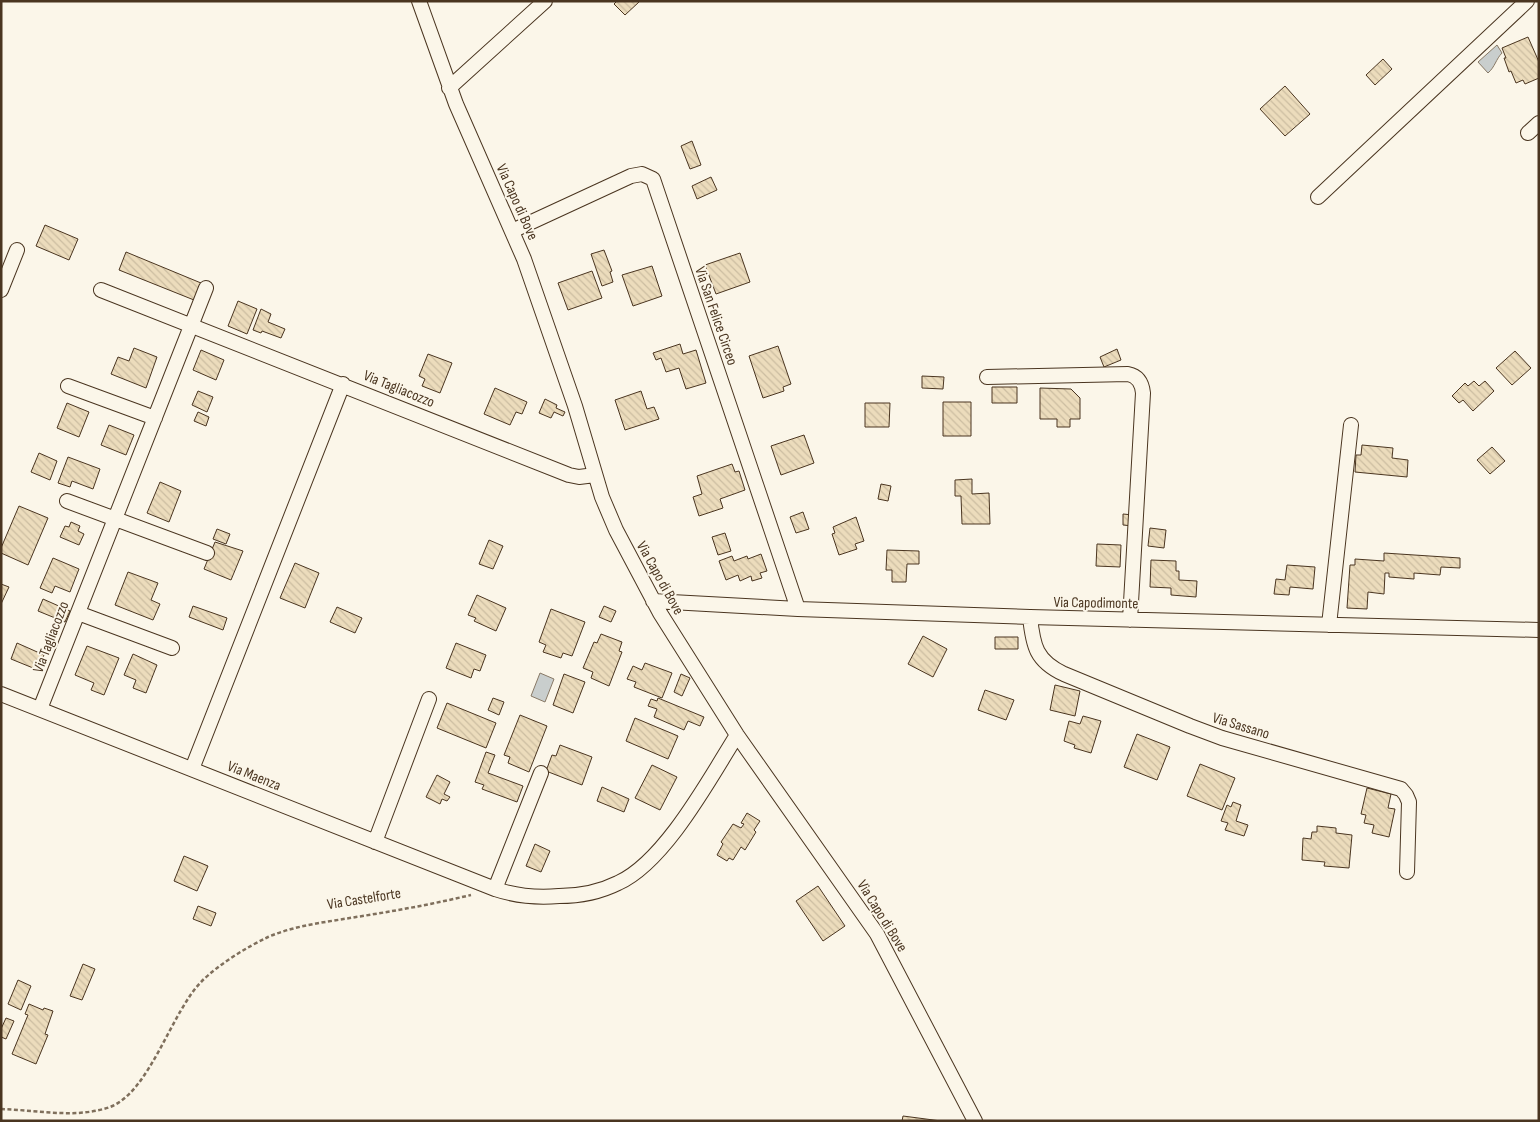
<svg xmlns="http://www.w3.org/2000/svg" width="1540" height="1122" viewBox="0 0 1540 1122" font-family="'Sofia Sans Condensed',sans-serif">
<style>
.water{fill:#c9cecd;stroke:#887966}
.building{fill:url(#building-back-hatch);stroke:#4a3520}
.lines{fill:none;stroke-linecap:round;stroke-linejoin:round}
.street-casing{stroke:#4a3520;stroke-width:16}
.path{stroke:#7f6f5c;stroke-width:2.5;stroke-dasharray:4 2.5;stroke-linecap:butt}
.street{stroke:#fbf6e9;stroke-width:14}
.labels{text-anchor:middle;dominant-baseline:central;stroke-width:4;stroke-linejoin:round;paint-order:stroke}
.street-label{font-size:15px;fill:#4a3520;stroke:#fbf6e9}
</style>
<defs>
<pattern id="building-back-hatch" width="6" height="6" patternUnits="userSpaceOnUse" patternTransform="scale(1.25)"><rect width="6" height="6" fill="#ecdcbc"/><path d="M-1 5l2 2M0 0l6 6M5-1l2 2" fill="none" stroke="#ccbda1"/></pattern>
</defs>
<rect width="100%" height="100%" fill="#fbf6e9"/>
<!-- water -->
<path class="water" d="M 1497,45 L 1502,53 C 1496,59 1495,67 1488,73 L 1478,62 Z
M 540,673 L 554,679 L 545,702 L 531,696 Z"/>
<!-- building -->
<path class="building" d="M 617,1 L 639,1 L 639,2 L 625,15 L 614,4 Z
M 1528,37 L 1539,62 L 1539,78 L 1525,84 L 1523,80 L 1516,83 L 1511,71 L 1509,72 L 1504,58 L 1506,58 L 1502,48 Z
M 1383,59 L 1392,69 L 1375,85 L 1366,75 Z
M 1285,86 L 1310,114 L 1285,136 L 1260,109 Z
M 692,141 L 701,165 L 690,169 L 681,146 Z
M 711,177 L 717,190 L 697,199 L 692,186 Z
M 45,225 L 78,239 L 69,260 L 36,246 Z
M 604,250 L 612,271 L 610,272 L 613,282 L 602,286 L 591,254 Z
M 126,252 L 201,283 L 194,300 L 119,270 Z
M 740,253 L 750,282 L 716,294 L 705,265 Z
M 652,266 L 662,296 L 633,306 L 622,275 Z
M 592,271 L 602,298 L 568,310 L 558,283 Z
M 238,301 L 257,309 L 247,334 L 228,326 Z
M 261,309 L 271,314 L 268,322 L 285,329 L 281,338 L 262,331 L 261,333 L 253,330 Z
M 680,344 L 683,354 L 696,350 L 706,383 L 686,389 L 679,368 L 666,372 L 661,358 L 656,360 L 653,353 Z
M 778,346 L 791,384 L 783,387 L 784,391 L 763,398 L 749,356 Z
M 134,348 L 157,357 L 146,388 L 111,374 L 118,357 L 129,361 Z
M 1117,349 L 1121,360 L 1104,367 L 1100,357 Z
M 201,350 L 224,360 L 216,380 L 193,370 Z
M 1515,351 L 1531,368 L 1512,385 L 1496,368 Z
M 428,354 L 452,363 L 440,393 L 422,386 L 425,379 L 419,376 Z
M 922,376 L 944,377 L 943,389 L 922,388 Z
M 1474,381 L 1479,386 L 1485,381 L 1494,391 L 1473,411 L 1463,400 L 1459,403 L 1452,396 L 1465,383 L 1468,386 Z
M 992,387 L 1017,387 L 1017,403 L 992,403 Z
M 495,388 L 527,402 L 522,414 L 516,412 L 510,425 L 484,414 Z
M 1040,388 L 1071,389 L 1080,398 L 1080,419 L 1070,419 L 1070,427 L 1057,427 L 1057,419 L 1040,419 Z
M 198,391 L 213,397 L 207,412 L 192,405 Z
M 641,391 L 647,409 L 654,407 L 659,419 L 625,430 L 615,400 Z
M 545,399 L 557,405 L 556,408 L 565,412 L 563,416 L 554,412 L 551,418 L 539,413 Z
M 943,402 L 971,402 L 971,436 L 943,436 Z
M 67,403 L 89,412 L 79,437 L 57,428 Z
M 865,403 L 890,403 L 889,427 L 865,427 Z
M 198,412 L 209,417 L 206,426 L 194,421 Z
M 109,425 L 134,435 L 126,455 L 101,445 Z
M 804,435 L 814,463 L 781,475 L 771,446 Z
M 1362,445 L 1393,448 L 1392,458 L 1408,460 L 1407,477 L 1355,472 L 1356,455 L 1361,455 Z
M 1492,447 L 1505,461 L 1490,474 L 1477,460 Z
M 39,453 L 57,461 L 50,480 L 31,472 Z
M 68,457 L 100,469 L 93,489 L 72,481 L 70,487 L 58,483 Z
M 732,464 L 735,472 L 739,471 L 745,490 L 720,499 L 723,508 L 699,516 L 693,497 L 702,494 L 697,476 Z
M 972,479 L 972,494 L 989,493 L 990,524 L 962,524 L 961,496 L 955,496 L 955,480 Z
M 160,482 L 181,491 L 169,522 L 147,513 Z
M 881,484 L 891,486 L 888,501 L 878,499 Z
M 19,506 L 48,518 L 28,565 L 1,553 L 1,548 Z
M 803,512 L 809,529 L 796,533 L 790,517 Z
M 1123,514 L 1133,515 L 1133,526 L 1123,525 Z
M 856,517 L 864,541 L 855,544 L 857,549 L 839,555 L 832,534 L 835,533 L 833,527 Z
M 71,522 L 80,526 L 78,531 L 84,534 L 79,545 L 60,537 L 65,526 L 69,527 Z
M 1150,528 L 1166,530 L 1164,548 L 1148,546 Z
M 217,529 L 230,534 L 226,544 L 213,539 Z
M 725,533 L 731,551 L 718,555 L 712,537 Z
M 489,540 L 503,546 L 493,569 L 479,564 Z
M 215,542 L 243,551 L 231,580 L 204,569 Z
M 1097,544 L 1121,545 L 1120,567 L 1096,566 Z
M 887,550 L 919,551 L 919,564 L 907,564 L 906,582 L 892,582 L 892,570 L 886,570 Z
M 1384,553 L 1460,558 L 1460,568 L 1441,567 L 1440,575 L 1414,573 L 1414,579 L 1389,577 L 1389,573 L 1385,573 L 1384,594 L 1368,592 L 1367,609 L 1347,608 L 1350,565 L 1355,565 L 1355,559 L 1384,561 Z
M 761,554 L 767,571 L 760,573 L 762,578 L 752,581 L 751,576 L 740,581 L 738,575 L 726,580 L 719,561 L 732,556 L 734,561 L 747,556 L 748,559 Z
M 53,558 L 79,569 L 70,592 L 55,586 L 52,593 L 40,588 Z
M 1151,560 L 1176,561 L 1176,571 L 1179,571 L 1179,580 L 1197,581 L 1196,597 L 1171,595 L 1171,588 L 1150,587 Z
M 295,563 L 319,573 L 305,608 L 280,598 Z
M 1287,565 L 1315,567 L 1313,589 L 1290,587 L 1289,595 L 1274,594 L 1276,579 L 1285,580 Z
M 128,572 L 158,583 L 151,600 L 160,604 L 153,620 L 115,605 Z
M 1,584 L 9,587 L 1,604 Z
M 477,595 L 506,608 L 496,631 L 474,621 L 476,618 L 468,615 Z
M 43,599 L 70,611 L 65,622 L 38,611 Z
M 193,606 L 227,618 L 223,630 L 189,617 Z
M 604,606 L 616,611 L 611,622 L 599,617 Z
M 337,607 L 362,618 L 355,633 L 330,622 Z
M 551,609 L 585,622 L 572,656 L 563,653 L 561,658 L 543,652 L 546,645 L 539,642 Z
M 601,634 L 622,642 L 619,651 L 622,652 L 609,686 L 591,678 L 593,672 L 583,668 L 594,642 L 597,643 Z
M 923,636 L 947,649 L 933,677 L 908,664 Z
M 995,637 L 1018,637 L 1018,649 L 995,649 Z
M 17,643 L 44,655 L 38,670 L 11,659 Z
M 456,643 L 486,655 L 480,671 L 474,669 L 471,678 L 446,668 Z
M 87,646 L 119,658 L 104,695 L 91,690 L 94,683 L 75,675 Z
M 133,654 L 157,665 L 146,693 L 133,688 L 136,680 L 124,675 Z
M 645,663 L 672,673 L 662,698 L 634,687 L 636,682 L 627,679 L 633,666 L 642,670 Z
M 564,674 L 585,682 L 573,713 L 553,705 Z
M 681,674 L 690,678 L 682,696 L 674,692 Z
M 1055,685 L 1080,691 L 1075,716 L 1050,710 Z
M 985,690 L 1014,700 L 1006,720 L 978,710 Z
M 493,698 L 504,702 L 499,715 L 488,710 Z
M 658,698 L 704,717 L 700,726 L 688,721 L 684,730 L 654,717 L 657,709 L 648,706 L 651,699 L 657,701 Z
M 447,703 L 496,723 L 486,748 L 437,728 Z
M 520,715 L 547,726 L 529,772 L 508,763 L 510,757 L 504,755 Z
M 1083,716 L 1101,721 L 1091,753 L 1074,748 L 1075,745 L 1064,741 L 1069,721 L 1080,724 Z
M 635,718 L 678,736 L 668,759 L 626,741 Z
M 1137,734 L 1170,747 L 1157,780 L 1124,767 Z
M 560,745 L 592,757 L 582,785 L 546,771 L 552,755 L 556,756 Z
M 486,752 L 495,755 L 488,773 L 523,786 L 517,802 L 482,789 L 484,785 L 475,782 Z
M 1200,764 L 1235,778 L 1222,810 L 1187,796 Z
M 652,765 L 677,777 L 660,810 L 635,798 Z
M 437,775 L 450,782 L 444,794 L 450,797 L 447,801 L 442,799 L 440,804 L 426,797 Z
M 602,787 L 629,799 L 624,812 L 597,801 Z
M 1367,788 L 1391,794 L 1388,808 L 1395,809 L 1389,837 L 1372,833 L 1374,825 L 1364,823 L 1366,815 L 1361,814 Z
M 1233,802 L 1241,805 L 1236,821 L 1248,825 L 1244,836 L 1225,830 L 1228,823 L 1221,821 L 1227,805 L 1231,807 Z
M 747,813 L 760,821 L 754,830 L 756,832 L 745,850 L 741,847 L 733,860 L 729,858 L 727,861 L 717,855 L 723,844 L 721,842 L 733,824 L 741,828 L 744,824 L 741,823 Z
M 1317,826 L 1336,828 L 1336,833 L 1352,835 L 1349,868 L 1324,866 L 1325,862 L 1302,860 L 1303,838 L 1311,839 L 1312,832 L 1317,832 Z
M 535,844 L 550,851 L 541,872 L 526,866 Z
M 184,856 L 208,866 L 197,891 L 174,881 Z
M 818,886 L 845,926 L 823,941 L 796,901 Z
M 198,906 L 216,913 L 211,926 L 193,919 Z
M 83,964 L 95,969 L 82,1000 L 70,996 Z
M 18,980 L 31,986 L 21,1010 L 8,1004 Z
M 29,1004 L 43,1010 L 44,1008 L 53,1011 L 45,1034 L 48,1035 L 36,1064 L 12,1054 L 28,1015 L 25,1014 Z
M 6,1018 L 14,1021 L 6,1039 L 1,1037 L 1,1029 Z
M 903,1116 L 941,1121 L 902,1121 Z"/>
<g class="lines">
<defs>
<path id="street" d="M 419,1 L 456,104 L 524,259 L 575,406 L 602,497 L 616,530 L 660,613 L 737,735 L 877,934 L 975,1121
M 449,88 L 545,1
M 1528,133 L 1539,123
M 1318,197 L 1527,1
M 512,231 L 631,176 L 642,174 L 653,179 L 798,609
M 1,290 L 17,250
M 101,290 L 569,475 L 579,477 L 595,475
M 987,377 L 1128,374 C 1138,376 1142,383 1143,393 L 1130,620
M 68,386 L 155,418
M 67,501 L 207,553
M 653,601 L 798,609 L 1030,617 L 1539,630
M 78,613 L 172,648
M 1030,617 C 1033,646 1036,661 1064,674 L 1190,726 L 1222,738 L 1401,789 L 1406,795 L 1409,802 L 1407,872
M 1329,625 L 1351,425
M 1,694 L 495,889 C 516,896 537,898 559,896 C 579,896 600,892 618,883 C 665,862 710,778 737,735
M 40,709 L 206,288
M 192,769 L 343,384
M 375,842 L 429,699
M 495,889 L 541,773"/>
</defs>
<!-- street casing -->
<use href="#street" class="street-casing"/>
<!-- path -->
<path class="path" d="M 1,1109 C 37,1110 76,1119 110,1107 C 150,1092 171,1012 202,981 C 219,964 247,947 268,937 C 296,925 327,922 356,917 C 395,911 433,904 471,895"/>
<!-- street -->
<use href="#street" class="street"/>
</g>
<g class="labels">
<!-- street labels -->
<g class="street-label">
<text transform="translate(517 202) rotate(66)">Via Capo di Bove</text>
<text transform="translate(716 316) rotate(71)">Via San Felice Circeo</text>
<text transform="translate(399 389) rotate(22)">Via Tagliacozzo</text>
<text transform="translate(660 578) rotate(61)">Via Capo di Bove</text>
<text transform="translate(1096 603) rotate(1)">Via Capodimonte</text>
<text transform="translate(51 637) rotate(-69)">Via Tagliacozzo</text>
<text transform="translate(1241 726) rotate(17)">Via Sassano</text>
<text transform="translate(254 776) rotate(22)">Via Maenza</text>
<text transform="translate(364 899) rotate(-9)">Via Castelforte</text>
<text transform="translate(882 916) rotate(58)">Via Capo di Bove</text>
</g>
</g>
<!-- border -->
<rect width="1540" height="1122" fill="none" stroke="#4a3520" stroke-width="5"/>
</svg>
